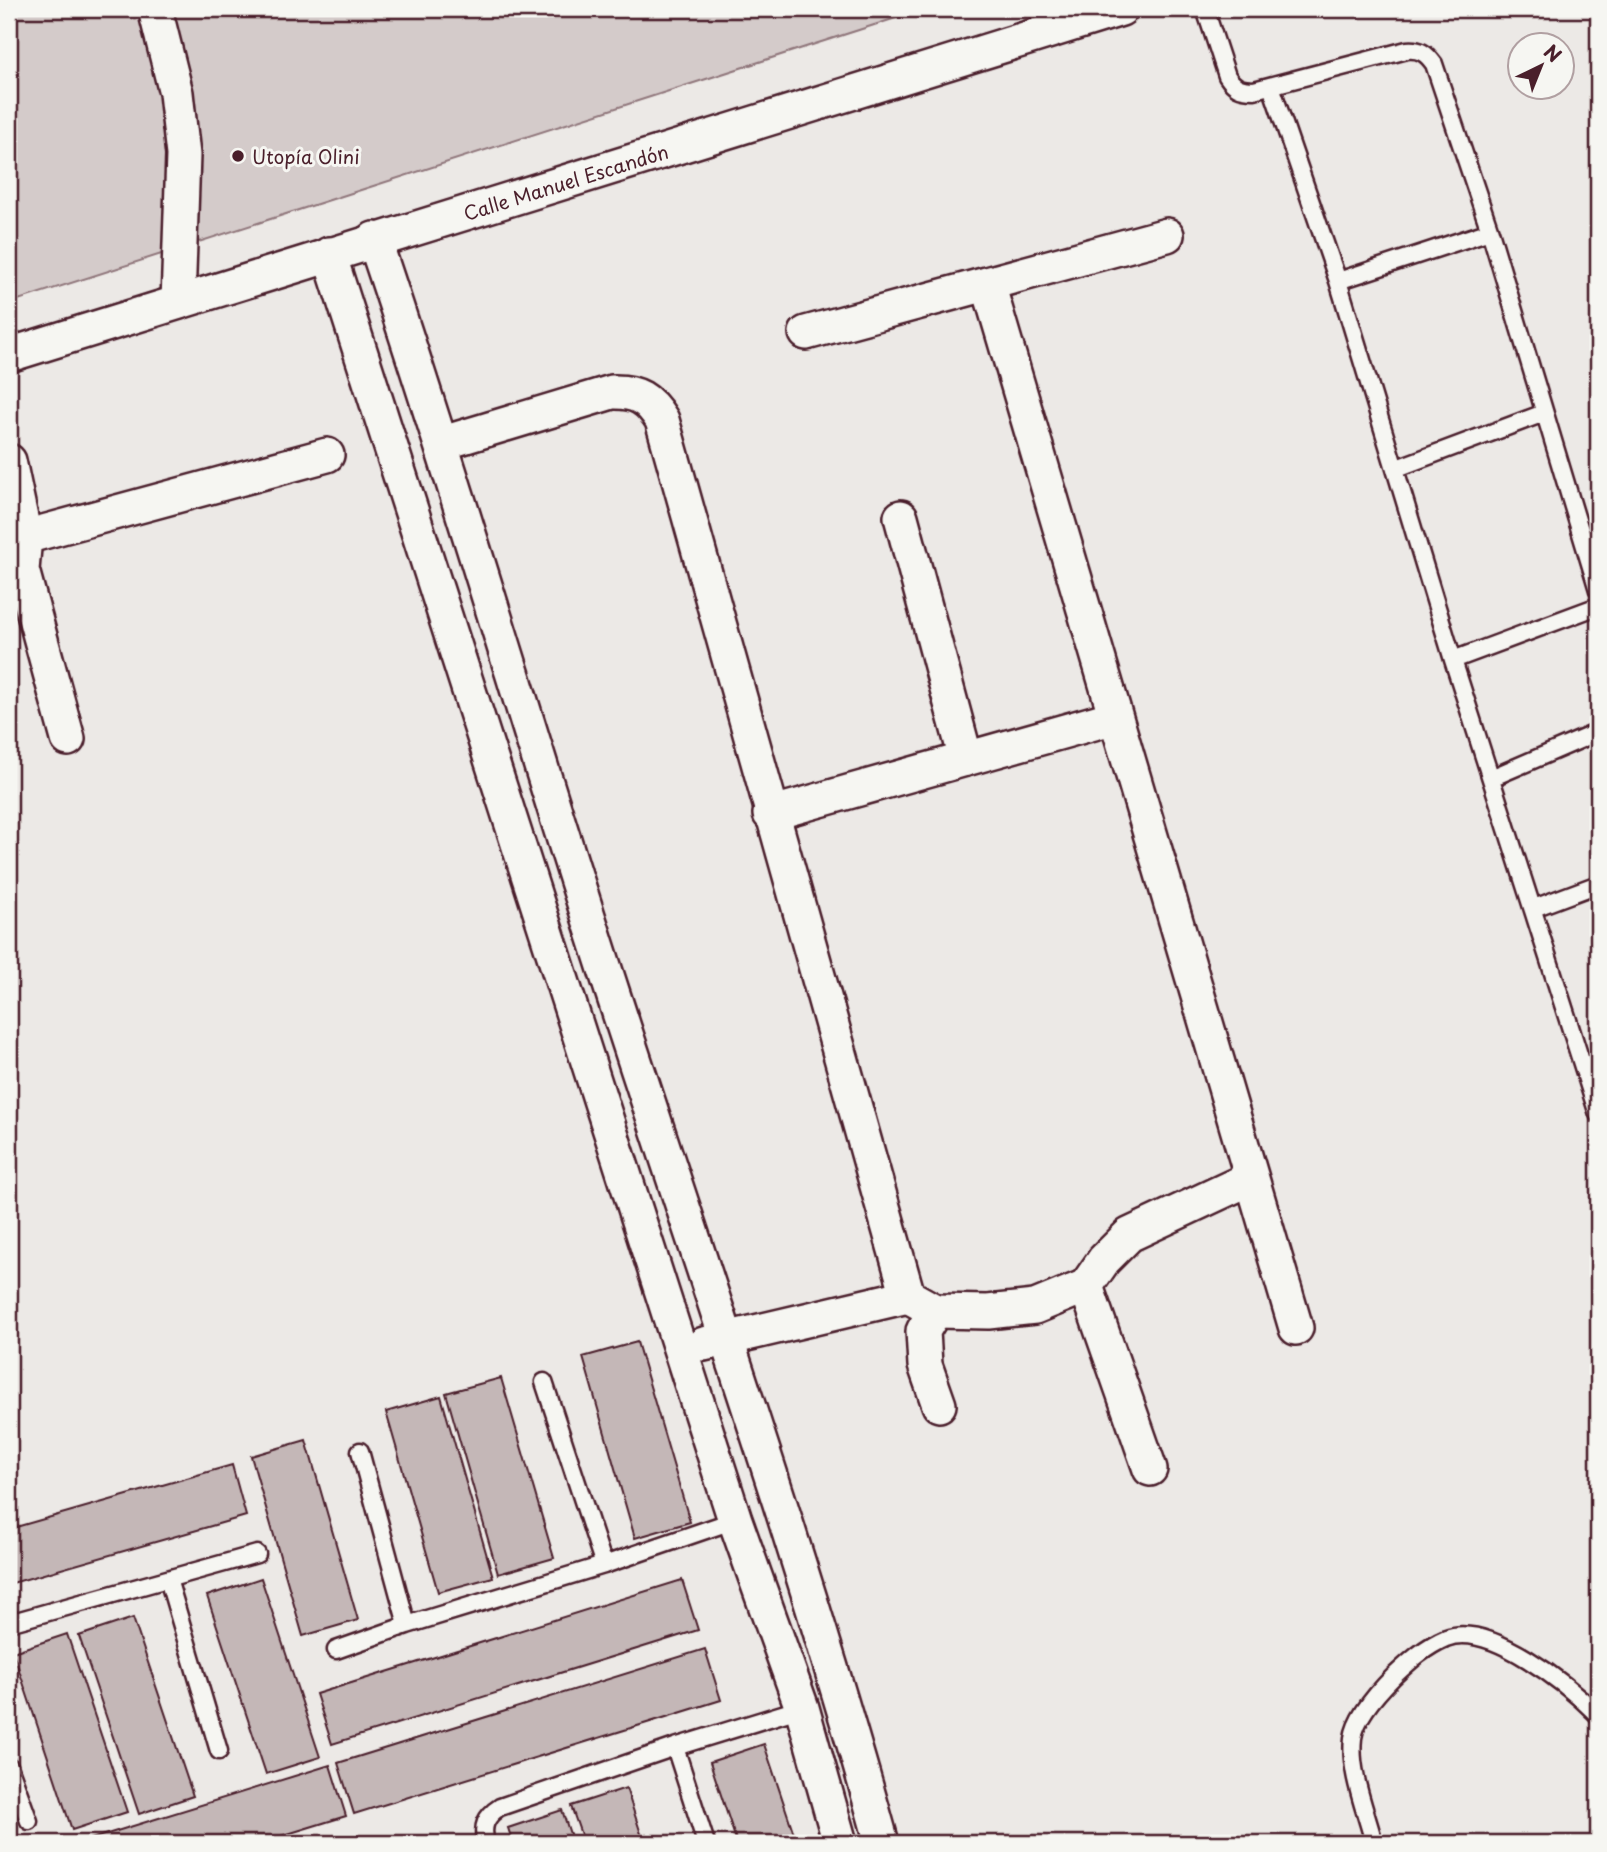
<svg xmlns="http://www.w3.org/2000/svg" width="1607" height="1852" viewBox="0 0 1607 1852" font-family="'Playpen Sans',sans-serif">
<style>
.green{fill:#d4cbca;stroke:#8f757a;stroke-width:2}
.building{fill:#c4b7b7;stroke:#4a1f2b;stroke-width:2}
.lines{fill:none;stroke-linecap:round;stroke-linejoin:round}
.lane-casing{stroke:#4a1f2b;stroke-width:21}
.street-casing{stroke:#4a1f2b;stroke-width:38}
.lane{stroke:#f6f6f2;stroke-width:16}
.street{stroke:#f6f6f2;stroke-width:33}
.poi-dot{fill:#4a1f2b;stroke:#f6f6f2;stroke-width:2.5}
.labels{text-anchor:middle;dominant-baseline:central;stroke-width:6;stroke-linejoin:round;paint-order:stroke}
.poi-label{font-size:19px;fill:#4a1f2b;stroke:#f6f6f2;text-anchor:start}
.street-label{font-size:19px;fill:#4a1f2b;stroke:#f6f6f2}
</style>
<rect width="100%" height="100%" fill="#ece9e6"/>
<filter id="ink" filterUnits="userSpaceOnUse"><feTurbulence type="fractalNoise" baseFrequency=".0143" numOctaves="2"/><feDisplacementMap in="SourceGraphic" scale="14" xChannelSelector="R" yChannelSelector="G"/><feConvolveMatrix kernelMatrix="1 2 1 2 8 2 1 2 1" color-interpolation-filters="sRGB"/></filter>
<g filter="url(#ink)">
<!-- green -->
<path class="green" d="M 9,9 L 924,9 L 9,303 Z"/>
<!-- building -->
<path class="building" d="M 637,1342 L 690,1522 L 635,1538 L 583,1357 Z
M 501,1378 L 554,1558 L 498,1574 L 446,1393 Z
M 441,1396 L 493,1577 L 438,1592 L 386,1412 Z
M 306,1440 L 358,1620 L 303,1636 L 251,1456 Z
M 232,1465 L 246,1516 L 9,1584 L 9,1529 Z
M 261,1578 L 320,1757 L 266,1774 L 207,1596 Z
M 682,1580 L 698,1630 L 332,1744 L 316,1694 Z
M 133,1618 L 193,1796 L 139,1814 L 79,1636 Z
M 67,1634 L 127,1812 L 72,1830 L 13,1652 Z
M 705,1649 L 721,1700 L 354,1814 L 338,1763 Z
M 764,1744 L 797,1843 L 737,1843 L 710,1762 Z
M 330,1765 L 346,1816 L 258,1843 L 78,1843 Z
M 626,1788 L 644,1843 L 584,1843 L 571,1806 Z
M 562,1810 L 573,1843 L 513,1843 L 508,1828 Z"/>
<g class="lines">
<defs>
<path id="lane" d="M 1205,9 L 1227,76 C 1234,87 1240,90 1254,90 L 1407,50 C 1420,49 1426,53 1434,64 L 1490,231 L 1598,590
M 1271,86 L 1338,281 L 1453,660 L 1598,1114
M 1338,281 L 1490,231
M 1397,468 L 1544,413
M 1453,660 L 1598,606
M 1491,778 L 1598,732
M 1534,908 L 1598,884
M 544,1382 L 604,1565
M 360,1451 L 407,1625 L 604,1565 L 735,1520
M 168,1579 L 219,1751
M 9,1623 L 257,1554
M 336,1650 L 407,1625
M 675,1747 L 706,1843
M 9,1766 L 29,1821
M 486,1843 C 481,1826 486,1816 500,1807 L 675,1747 L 802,1708
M 1374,1843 C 1366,1811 1349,1772 1353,1738 C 1356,1716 1379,1691 1394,1676 C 1410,1661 1425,1647 1446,1638 C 1490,1621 1569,1686 1598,1715"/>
<g id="street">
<path d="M 155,9 L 176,93 L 183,155 L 178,302"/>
<path d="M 374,239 C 459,490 532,745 614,997 C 705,1278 803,1558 882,1843"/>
<path d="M 329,254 L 735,1520 L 802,1708 L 840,1843"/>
<path d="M 988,284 L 1296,1328"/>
<path d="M 806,333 L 1167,235"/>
<path id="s1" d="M 9,355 L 1121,9"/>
<path d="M 443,443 L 612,392 C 637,391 649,399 662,420 L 908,1296 L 935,1311 L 923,1331 L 925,1365 L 939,1405"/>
<path d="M 9,461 L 25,537 L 22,570 L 68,739"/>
<path d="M 901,517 L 966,759"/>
<path d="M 25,537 L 327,455"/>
<path d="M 770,814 L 1115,717"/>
<path d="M 935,1311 L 988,1312 L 1035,1307 L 1086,1286"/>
<path d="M 704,1344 L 908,1296"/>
<path d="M 1150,1469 L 1086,1286 L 1104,1260 L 1129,1235 L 1251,1178"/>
</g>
</defs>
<!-- lane casing -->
<use href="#lane" class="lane-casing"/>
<!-- street casing -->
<use href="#street" class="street-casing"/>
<!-- lane -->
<use href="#lane" class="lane"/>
<!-- street -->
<use href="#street" class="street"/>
</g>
</g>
<!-- markers -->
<circle class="poi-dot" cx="238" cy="156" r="7"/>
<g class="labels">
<!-- poi labels -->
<g class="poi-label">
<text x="252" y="156">Utopía Olini</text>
</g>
<!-- street labels -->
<g class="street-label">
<text stroke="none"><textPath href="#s1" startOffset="583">Calle Manuel Escandón</textPath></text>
</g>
</g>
<!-- margin -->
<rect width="1607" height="1852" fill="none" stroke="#f6f6f2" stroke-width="35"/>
<rect x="18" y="18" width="1572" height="1817" fill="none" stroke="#4a1f2b" stroke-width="2.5" filter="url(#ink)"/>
<!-- north arrow -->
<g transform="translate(1541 66) rotate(43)"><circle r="33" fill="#f6f6f2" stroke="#b1a0a2" stroke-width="2"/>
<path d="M0-5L12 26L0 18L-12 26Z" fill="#4a1f2b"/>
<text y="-10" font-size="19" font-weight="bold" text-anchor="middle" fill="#4a1f2b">N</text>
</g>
</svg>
